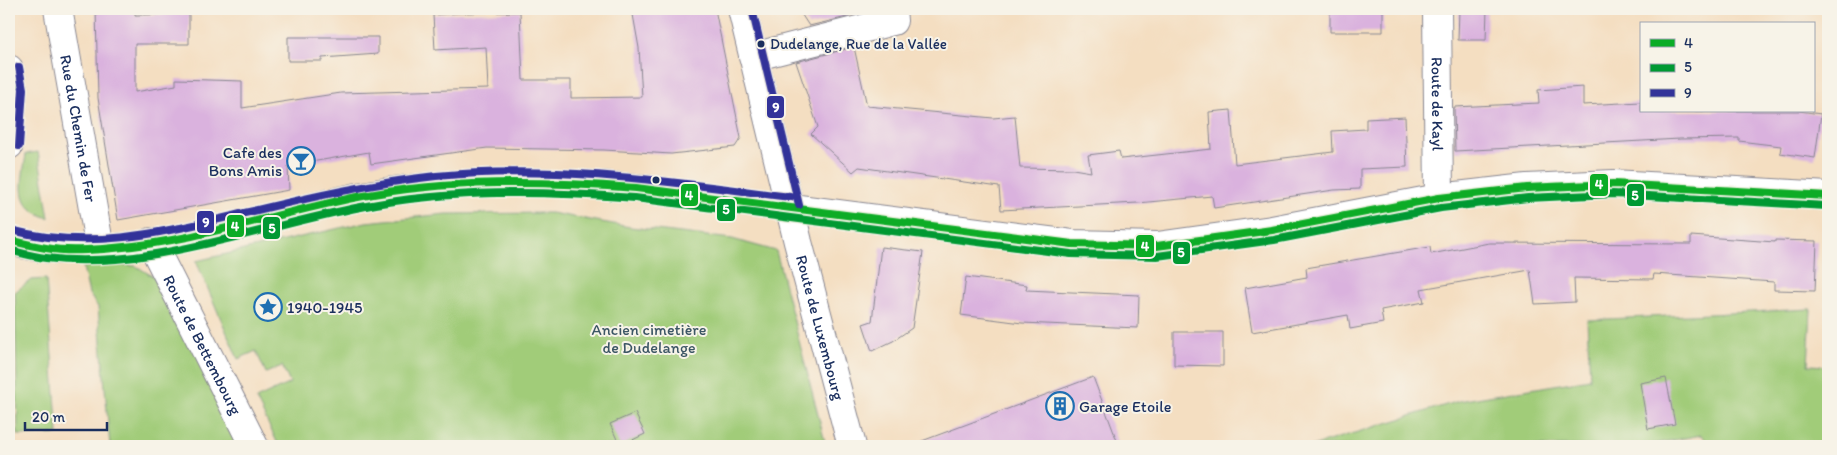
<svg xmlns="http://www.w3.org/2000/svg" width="1837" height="455" viewBox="0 0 1837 455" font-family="Itim,sans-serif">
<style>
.green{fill:#a1cc79;stroke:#5e7e6c}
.building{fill:#dab2de}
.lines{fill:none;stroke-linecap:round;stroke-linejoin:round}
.minor-casing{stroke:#888690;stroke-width:30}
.major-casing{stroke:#888690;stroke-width:30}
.minor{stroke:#fff;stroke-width:28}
.major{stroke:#fff;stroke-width:28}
.bus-1-casing{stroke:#f7f3e8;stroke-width:11}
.bus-2-casing{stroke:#f7f3e8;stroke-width:11}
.bus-3-casing{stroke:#f7f3e8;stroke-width:11}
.bus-1{stroke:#0bac26;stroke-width:8}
.bus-2{stroke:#093;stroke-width:8}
.bus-3{stroke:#339;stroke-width:8}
.bus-dot{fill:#1b2f5e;stroke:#f7f3e8;stroke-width:2}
.labels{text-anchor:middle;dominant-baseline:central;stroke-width:4;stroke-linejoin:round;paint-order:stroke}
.bus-label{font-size:15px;fill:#1b2f5e;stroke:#f7f3e8;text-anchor:start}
.street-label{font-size:16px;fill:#1b2f5e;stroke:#f7f3e8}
.poi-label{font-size:16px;fill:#1b2f5e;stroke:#f7f3e8;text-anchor:start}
.park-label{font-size:16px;fill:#3c5665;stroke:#f7f3e8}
.line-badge{stroke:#f7f3e8;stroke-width:2}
.badge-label{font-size:14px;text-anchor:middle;font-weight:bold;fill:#fff}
</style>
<rect width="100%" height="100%" fill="#f7f3e8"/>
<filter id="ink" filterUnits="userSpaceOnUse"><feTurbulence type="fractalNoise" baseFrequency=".02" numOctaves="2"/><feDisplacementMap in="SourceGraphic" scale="10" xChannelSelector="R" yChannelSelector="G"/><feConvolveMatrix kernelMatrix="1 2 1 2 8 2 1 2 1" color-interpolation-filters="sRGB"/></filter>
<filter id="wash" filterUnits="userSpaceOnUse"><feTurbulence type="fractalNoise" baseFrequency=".0096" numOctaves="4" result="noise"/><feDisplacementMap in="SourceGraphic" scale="20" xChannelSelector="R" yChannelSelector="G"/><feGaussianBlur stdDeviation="1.12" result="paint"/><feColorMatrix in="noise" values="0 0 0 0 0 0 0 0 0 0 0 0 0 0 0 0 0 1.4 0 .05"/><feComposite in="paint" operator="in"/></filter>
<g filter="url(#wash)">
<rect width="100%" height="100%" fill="#f4dec1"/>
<!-- green -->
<path class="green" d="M 38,152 L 49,218 C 13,207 22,184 26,154 Z
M 551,213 L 630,227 L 732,239 L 776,251 L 826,446 L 279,446 L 256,399 L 290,383 L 282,366 L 266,373 L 256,351 L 238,359 L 196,261 L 366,222 L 446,214 Z
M 109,264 L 136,266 L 159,280 L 244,427 L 237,446 L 110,446 L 98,307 L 89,294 L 83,267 Z
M 46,279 L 58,434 L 18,435 L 15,292 L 31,280 Z
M 1811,309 L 1808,365 L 1828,366 L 1828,446 L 1712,446 L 1701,435 L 1643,446 L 1312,446 L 1459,401 L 1590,379 L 1587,320 Z"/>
<g id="blocks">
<!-- building -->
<path class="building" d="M 96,9 L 135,9 L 135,15 L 189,14 L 189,44 L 135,44 L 135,92 L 176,85 L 176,79 L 242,81 L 242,108 L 341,93 L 488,89 L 486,47 L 435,50 L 433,15 L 460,13 L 520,12 L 523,80 L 571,80 L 571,98 L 642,97 L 639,48 L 632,9 L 715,9 L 741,138 L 735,147 L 671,154 L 604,150 L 487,148 L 371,164 L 369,152 L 288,166 L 289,190 L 118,220 L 98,98 Z
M 798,9 L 845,9 L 847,17 L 809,26 Z
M 1330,9 L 1383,9 L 1383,32 L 1330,32 Z
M 1459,9 L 1487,9 L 1486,40 L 1458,40 Z
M 288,37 L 378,37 L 378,54 L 322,58 L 322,61 L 288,61 Z
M 854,47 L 867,106 L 993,118 L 1015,116 L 1020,168 L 1073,169 L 1091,172 L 1088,155 L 1119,151 L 1121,159 L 1211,149 L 1209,112 L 1231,110 L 1235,164 L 1333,152 L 1332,131 L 1366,129 L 1366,119 L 1405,117 L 1407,167 L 1360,169 L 1360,189 L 1334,190 L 1214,208 L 1212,196 L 1138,203 L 1001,210 L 999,187 L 859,167 L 853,172 L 811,134 L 818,127 L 796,62 Z
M 1583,87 L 1583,105 L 1641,102 L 1641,111 L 1799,111 L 1821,114 L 1815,158 L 1780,153 L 1781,146 L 1739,141 L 1739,138 L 1680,139 L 1455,151 L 1454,107 L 1539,103 L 1538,90 Z
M 1691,236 L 1775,242 L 1775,240 L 1817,241 L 1815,291 L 1774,290 L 1774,282 L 1654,274 L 1653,279 L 1574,278 L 1575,302 L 1535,304 L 1530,270 L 1421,289 L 1424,302 L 1381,310 L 1383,323 L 1350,329 L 1348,315 L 1252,332 L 1245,288 L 1307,277 L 1306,268 L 1430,247 L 1431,254 L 1489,243 L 1691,244 Z
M 881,247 L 923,252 L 912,328 L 893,341 L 872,351 L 863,324 L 872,321 Z
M 966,277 L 1027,285 L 1026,290 L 1139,295 L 1138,328 L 1022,323 L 961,315 Z
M 1174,332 L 1223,332 L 1223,366 L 1174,365 Z
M 1093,377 L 1119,446 L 914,446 L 914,444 Z
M 1666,378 L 1675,424 L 1648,429 L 1640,383 Z
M 635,413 L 645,434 L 620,446 L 610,424 Z"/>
</g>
</g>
<g filter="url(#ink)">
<use href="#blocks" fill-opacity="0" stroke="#888690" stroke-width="1"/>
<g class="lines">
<defs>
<g id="minor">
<path id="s1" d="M 58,9 L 100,249"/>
<path id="s2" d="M 1437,9 L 1439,198"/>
<path d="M 753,57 L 893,21 L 892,9"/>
<path d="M 9,69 L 13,89 L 9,145"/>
</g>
<g id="major">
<path id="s3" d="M 742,9 L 798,242 L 852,446"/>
<path d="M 9,240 C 103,273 260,216 358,197 C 450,179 543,180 636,188 L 1072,244 L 1157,246 L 1272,230 L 1439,198 L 1527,188 L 1613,184 L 1828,196"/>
<path id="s4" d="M 151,242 L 254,446"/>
</g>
</defs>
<!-- minor casing -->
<use href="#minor" class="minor-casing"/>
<!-- major casing -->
<use href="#major" class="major-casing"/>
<!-- minor -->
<use href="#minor" class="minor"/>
<!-- major -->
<use href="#major" class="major"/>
<defs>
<path id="bus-1" d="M 9,69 L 13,89 L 9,145
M 9,240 C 21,243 34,246 46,248 C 68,252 92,250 114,248 C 197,241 276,213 358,197 C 449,179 543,181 636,188 L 1072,244 L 1157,246 L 1272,230 L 1439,198 L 1527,188 L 1613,184 L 1828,196"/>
<path id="bus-2" d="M 9,250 C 21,253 33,257 46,258 C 147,271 261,226 361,207 C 451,189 543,191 635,198 L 1071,254 L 1157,256 L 1274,240 L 1441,208 L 1528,198 L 1613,194 L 1827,206"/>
<path id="bus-3" d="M 752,9 L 799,205
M 19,67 L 23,89 L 19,146
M 11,230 C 94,252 168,231 249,212 C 311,197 373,183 436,176 C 554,164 673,182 790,197"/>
</defs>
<!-- bus-1 casing -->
<use href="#bus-1" class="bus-1-casing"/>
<!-- bus-2 casing -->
<use href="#bus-2" class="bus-2-casing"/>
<!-- bus-3 casing -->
<use href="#bus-3" class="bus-3-casing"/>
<!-- bus-1 -->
<use href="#bus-1" class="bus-1"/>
<!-- bus-2 -->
<use href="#bus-2" class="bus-2"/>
<!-- bus-3 -->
<use href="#bus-3" class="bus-3"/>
</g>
</g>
<!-- icons -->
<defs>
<symbol id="bar-ring" viewBox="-11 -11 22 22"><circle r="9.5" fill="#f7f3e8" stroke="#1f6fb2" stroke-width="1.5"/><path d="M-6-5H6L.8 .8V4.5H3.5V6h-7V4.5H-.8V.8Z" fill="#1f6fb2"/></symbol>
<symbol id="sight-ring" viewBox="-11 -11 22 22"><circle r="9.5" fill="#f7f3e8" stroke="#1f6fb2" stroke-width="1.5"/><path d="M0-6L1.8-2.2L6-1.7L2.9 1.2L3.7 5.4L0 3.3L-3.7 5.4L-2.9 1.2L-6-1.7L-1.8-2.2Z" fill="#1f6fb2"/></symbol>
<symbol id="building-ring" viewBox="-11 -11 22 22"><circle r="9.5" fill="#f7f3e8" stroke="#1f6fb2" stroke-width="1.5"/><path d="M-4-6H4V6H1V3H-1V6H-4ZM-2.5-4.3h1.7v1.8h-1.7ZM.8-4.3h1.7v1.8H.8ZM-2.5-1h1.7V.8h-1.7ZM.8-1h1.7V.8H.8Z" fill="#1f6fb2"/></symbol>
</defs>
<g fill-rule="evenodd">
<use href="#bar-ring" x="285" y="145" width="32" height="32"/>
<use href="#sight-ring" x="252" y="291" width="32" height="32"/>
<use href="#building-ring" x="1044" y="390" width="32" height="32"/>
</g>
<!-- markers -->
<g class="bus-dot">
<circle cx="761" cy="44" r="4.5"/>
<circle cx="656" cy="180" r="4.5"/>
</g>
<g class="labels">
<!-- bus labels -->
<g class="bus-label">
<text x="770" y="44">Dudelange, Rue de la Vallée</text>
</g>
<!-- street labels -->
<g class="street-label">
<text stroke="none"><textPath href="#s2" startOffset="95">Route de Kayl</textPath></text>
<text stroke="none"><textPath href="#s1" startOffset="121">Rue du Chemin de Fer</textPath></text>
<text stroke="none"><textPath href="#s3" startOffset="328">Route de Luxembourg</textPath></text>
<text stroke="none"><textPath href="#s4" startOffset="115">Route de Bettembourg</textPath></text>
</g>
<!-- poi labels -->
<g class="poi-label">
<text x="282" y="152" text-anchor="end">Cafe des<tspan x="282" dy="18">Bons Amis</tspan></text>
<text x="287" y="307">1940-1945</text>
<text x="1079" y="406">Garage Etoile</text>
</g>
<!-- park labels -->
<g class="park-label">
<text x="649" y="329">Ancien cimetière<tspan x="649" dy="18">de Dudelange</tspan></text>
</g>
</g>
<g class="line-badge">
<rect x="766" y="95" width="19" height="24" rx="5" fill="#339"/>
<rect x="1589" y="173" width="20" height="24" rx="5" fill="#0bac26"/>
<rect x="680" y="183" width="19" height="24" rx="5" fill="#0bac26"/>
<rect x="1626" y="183" width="19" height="24" rx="5" fill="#093"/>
<rect x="716" y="198" width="20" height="24" rx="5" fill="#093"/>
<rect x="196" y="210" width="19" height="24" rx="5" fill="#339"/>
<rect x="226" y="214" width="19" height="24" rx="5" fill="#0bac26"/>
<rect x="262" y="216" width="19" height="24" rx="5" fill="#093"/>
<rect x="1135" y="234" width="20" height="24" rx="5" fill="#0bac26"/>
<rect x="1172" y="241" width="19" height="24" rx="5" fill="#093"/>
</g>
<g class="badge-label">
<text x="776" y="112">9</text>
<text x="1599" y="189">4</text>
<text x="689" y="200">4</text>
<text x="1635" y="200">5</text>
<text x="726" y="214">5</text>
<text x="206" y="227">9</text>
<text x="235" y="231">4</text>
<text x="272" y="233">5</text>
<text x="1145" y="251">4</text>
<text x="1181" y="257">5</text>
</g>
<!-- margin -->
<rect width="1837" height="455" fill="none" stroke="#f7f3e8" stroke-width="30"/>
<!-- legend -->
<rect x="1640" y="22" width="175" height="90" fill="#f7f3e8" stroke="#9fa5b1"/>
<rect x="1650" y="39" width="25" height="8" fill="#0bac26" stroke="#9fa5b1"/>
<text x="1684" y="48" font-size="15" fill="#1b2f5e">4</text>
<rect x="1650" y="64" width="25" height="8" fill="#009933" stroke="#9fa5b1"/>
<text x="1684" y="72" font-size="15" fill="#1b2f5e">5</text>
<rect x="1650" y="89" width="25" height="8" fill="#333399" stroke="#9fa5b1"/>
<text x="1684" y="98" font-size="15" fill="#1b2f5e">9</text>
<!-- scale -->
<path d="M25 422v8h82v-8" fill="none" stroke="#1b2f5e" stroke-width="2.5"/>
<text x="32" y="422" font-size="15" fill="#1b2f5e" stroke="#f7f3e8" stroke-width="4" paint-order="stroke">20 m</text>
</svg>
